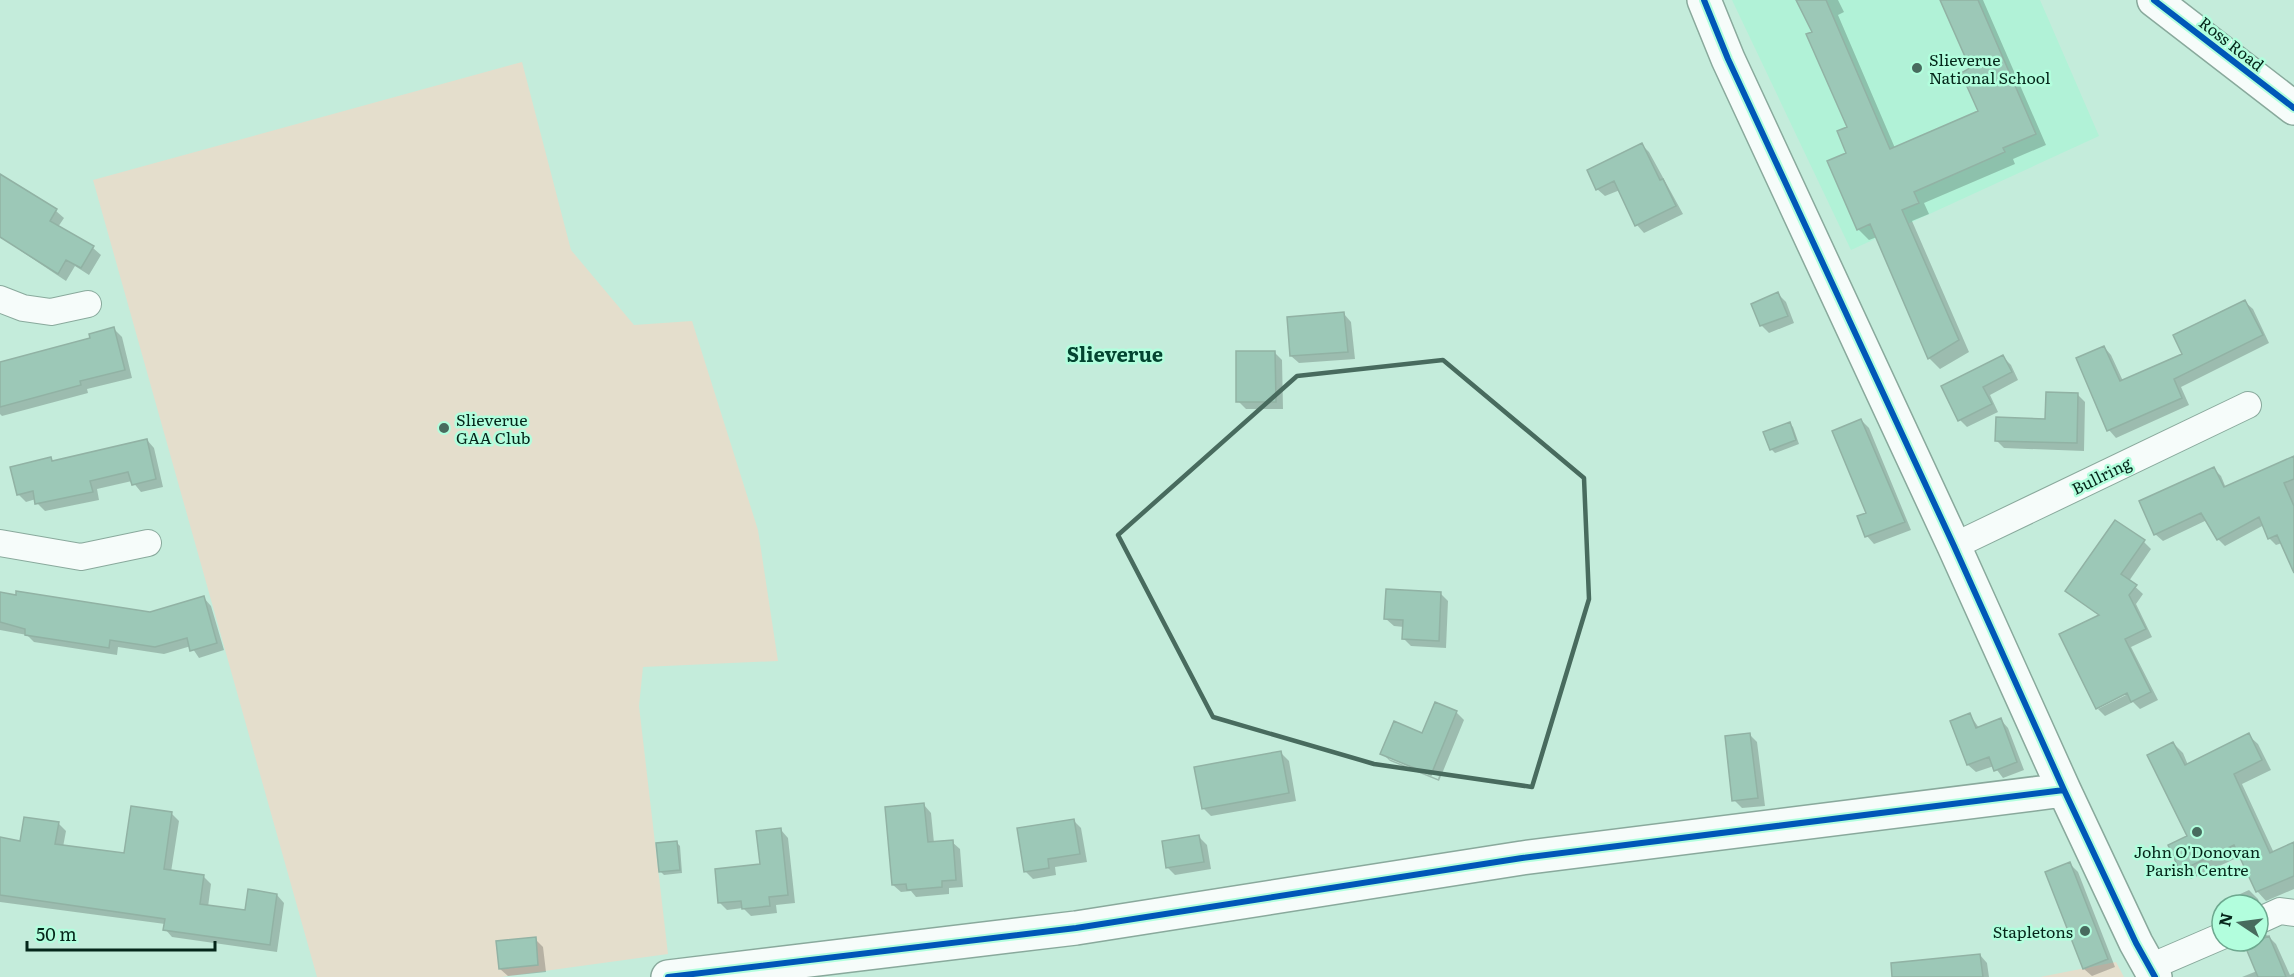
<svg xmlns="http://www.w3.org/2000/svg" width="2294" height="977" viewBox="0 0 2294 977" font-family="Literata,serif">
<style>
.built{fill:#b1f2d7}
.green{fill:#e4decc}
.shadow{fill:#0003;fill-rule:evenodd}
.building{fill:#9cc8b7;stroke:#91b2a4;stroke-width:1.5}
.lines{fill:none;stroke-linecap:round;stroke-linejoin:round}
.minor-casing{stroke:#89a99c;stroke-width:28}
.tertiary-casing{stroke:#89a99c;stroke-width:36}
.secondary-casing{stroke:#89a99c;stroke-width:36}
.minor{stroke:#f6fcfa;stroke-width:26}
.tertiary{stroke:#f6fcfa;stroke-width:33}
.secondary{stroke:#f6fcfa;stroke-width:33}
.cycleway-casing{stroke:#b2fedd;stroke-width:10}
.cycleway{stroke:#0057b8;stroke-width:6}
.marked{fill:none;stroke:#486b5e;stroke-width:4.5;stroke-linejoin:round}
.poi-dot{fill:#486b5e;stroke:#b2fedd;stroke-width:2}
.labels{text-anchor:middle;dominant-baseline:central;stroke-width:5;stroke-linejoin:round;paint-order:stroke}
.street-label{font-size:16px;fill:#05261a;stroke:#b2fedd}
.poi-label{font-size:16px;fill:#05261a;stroke:#b2fedd;text-anchor:start}
.quarter-label{font-size:20px;font-weight:bold;fill:#034430;stroke:#b2fedd}
</style>
<rect width="100%" height="100%" fill="#c4ecdb"/>
<!-- built -->
<path class="built" d="M 1732,0 L 2040,0 L 2099,136 L 1851,250 Z"/>
<!-- green -->
<path class="green" d="M 522,62 L 571,250 L 634,325 L 692,321 L 758,530 L 778,661 L 643,667 L 639,706 L 668,954 L 501,977 L 317,977 L 93,180 Z
M 2116,962 L 2124,977 L 2040,977 Z"/>
<!-- shadow -->
<path class="shadow" d="M 1798,0 L 1838,0 L 1844,12 L 1838,15 L 1895,148 L 1980,111 L 1972,69 L 1942,0 L 1983,0 L 2046,145 L 2013,159 L 2015,164 L 1924,203 L 1929,214 L 1912,221 L 1969,352 L 1940,369 L 1929,358 L 1877,237 L 1869,240 L 1858,229 L 1848,153 L 1849,128 L 1814,33 Z
M 1642,145 L 1649,152 L 1683,214 L 1644,233 L 1637,225 L 1620,190 L 1605,196 L 1597,189 Z
M 2,177 L 56,211 L 64,218 L 58,227 L 93,248 L 101,255 L 89,275 L 75,266 L 66,281 L 21,251 L 13,243 L 0,229 L 0,181 Z
M 1778,294 L 1786,302 L 1794,323 L 1769,333 L 1761,325 Z
M 2245,302 L 2253,309 L 2269,343 L 2181,387 L 2189,405 L 2116,438 L 2109,430 L 2104,347 L 2111,355 L 2123,381 L 2184,355 Z
M 1344,314 L 1351,322 L 1355,359 L 1299,363 L 1291,356 Z
M 114,329 L 122,337 L 132,378 L 87,389 L 88,393 L 2,416 L 0,414 L 0,363 L 92,339 Z
M 1274,352 L 1282,360 L 1283,409 L 1246,409 L 1238,401 Z
M 2003,357 L 2011,365 L 2018,380 L 1990,395 L 1998,412 L 1967,427 L 1960,420 Z
M 2077,394 L 2085,402 L 2084,451 L 2004,448 L 1996,440 L 2046,420 Z
M 1861,420 L 1869,428 L 1911,530 L 1874,544 L 1867,536 L 1868,513 Z
M 1790,424 L 1793,427 L 1799,444 L 1775,453 L 1771,449 Z
M 147,440 L 154,448 L 163,487 L 141,492 L 132,481 L 97,489 L 99,500 L 45,511 L 37,503 L 36,499 L 26,502 L 18,494 L 51,459 L 54,462 Z
M 2294,458 L 2294,566 L 2282,543 L 2276,545 L 2269,538 L 2264,525 L 2225,546 L 2218,539 L 2207,520 L 2163,541 L 2155,534 L 2214,469 L 2221,476 L 2226,488 Z
M 2144,542 L 2151,549 L 2129,581 L 2143,594 L 2136,604 L 2152,637 L 2131,647 L 2158,700 L 2140,709 L 2133,702 L 2105,716 L 2098,709 L 2134,691 L 2133,689 L 2097,708 L 2100,616 L 2067,591 Z
M 1440,593 L 1448,601 L 1446,648 L 1411,646 L 1403,638 L 1404,627 L 1394,626 L 1386,619 Z
M 0,594 L 150,614 L 204,598 L 211,606 L 224,650 L 199,658 L 191,646 L 164,654 L 118,647 L 117,655 L 34,642 L 27,635 L 0,630 Z
M 1456,712 L 1464,720 L 1439,781 L 1390,761 L 1382,753 L 1423,735 ZM 1389,756 L 1439,776 L 1438,779 L 1389,759 Z
M 1970,715 L 1979,728 L 2001,720 L 2008,728 L 2024,770 L 2003,778 L 1994,766 L 1976,772 L 1968,765 L 1952,722 Z
M 1749,734 L 1757,742 L 1765,806 L 1742,808 L 1734,800 Z
M 2248,735 L 2258,744 L 2271,770 L 2242,784 L 2274,853 L 2294,844 L 2294,889 L 2266,901 L 2257,891 L 2241,856 L 2191,879 L 2181,870 L 2189,836 L 2173,743 L 2183,753 L 2188,765 Z
M 1281,753 L 1289,761 L 1296,801 L 1211,816 L 1203,808 Z
M 924,805 L 931,813 L 934,843 L 952,842 L 960,849 L 963,887 L 949,888 L 949,894 L 916,897 L 911,891 L 901,892 L 893,885 Z
M 171,813 L 179,821 L 171,872 L 203,876 L 211,884 L 208,907 L 247,912 L 277,895 L 284,903 L 277,952 L 172,937 L 165,929 L 165,924 L 0,902 L 0,838 L 21,842 L 58,823 L 66,831 L 63,847 L 125,855 Z
M 1073,820 L 1081,828 L 1087,862 L 1055,867 L 1056,875 L 1033,879 L 1025,871 Z
M 781,830 L 788,838 L 795,903 L 776,905 L 777,913 L 751,916 L 743,908 L 727,910 L 719,902 L 762,866 Z
M 1199,837 L 1207,845 L 1211,869 L 1175,875 L 1167,867 Z
M 677,843 L 680,846 L 682,873 L 664,875 L 660,871 Z
M 2070,864 L 2078,872 L 2115,967 L 2092,976 L 2084,969 L 2047,873 Z
M 2249,890 L 2258,899 L 2264,915 L 2258,919 L 2258,905 L 2229,905 L 2227,900 Z
M 2267,935 L 2276,944 L 2290,975 L 2294,973 L 2294,977 L 2242,977 L 2257,971 L 2244,941 L 2258,941 L 2258,937 Z
M 535,939 L 543,947 L 546,972 L 508,976 L 500,969 Z
M 1980,955 L 1987,963 L 1989,977 L 1930,977 Z"/>
<!-- building -->
<path class="building" d="M 1796,0 L 1826,0 L 1890,149 L 1978,111 L 1961,73 L 1970,68 L 1940,0 L 1978,0 L 2036,134 L 2003,148 L 2005,152 L 1914,192 L 1919,203 L 1902,210 L 1959,340 L 1928,359 L 1870,224 L 1857,230 L 1827,161 L 1846,153 L 1837,131 L 1847,127 L 1806,34 L 1812,32 Z
M 1642,143 L 1660,180 L 1663,179 L 1676,206 L 1635,226 L 1614,181 L 1596,190 L 1587,170 Z
M 0,174 L 57,209 L 50,221 L 94,246 L 81,268 L 66,260 L 58,274 L 0,237 Z
M 1778,292 L 1788,316 L 1760,326 L 1751,304 Z
M 2245,300 L 2263,335 L 2174,379 L 2182,398 L 2107,431 L 2076,358 L 2104,346 L 2120,381 L 2182,354 L 2173,335 Z
M 1344,312 L 1348,352 L 1290,356 L 1287,317 Z
M 114,327 L 125,370 L 80,381 L 81,385 L 0,407 L 0,362 L 90,338 L 89,334 Z
M 1236,351 L 1275,351 L 1276,402 L 1236,402 Z
M 2003,355 L 2012,372 L 1983,387 L 1992,404 L 1958,421 L 1941,386 Z
M 2046,392 L 2078,393 L 2077,443 L 1995,441 L 1996,417 L 2045,419 Z
M 1861,419 L 1905,522 L 1865,537 L 1857,516 L 1866,513 L 1832,431 Z
M 1790,422 L 1796,440 L 1770,450 L 1763,432 Z
M 147,439 L 156,479 L 132,485 L 128,472 L 90,481 L 93,492 L 35,504 L 33,491 L 17,495 L 10,467 L 51,457 L 52,461 Z
M 2294,456 L 2294,479 L 2284,483 L 2294,506 L 2294,573 L 2277,535 L 2268,539 L 2259,517 L 2217,540 L 2201,513 L 2154,535 L 2139,501 L 2214,467 L 2224,487 Z
M 2115,520 L 2145,540 L 2121,574 L 2137,585 L 2129,595 L 2146,629 L 2125,639 L 2151,692 L 2131,702 L 2127,693 L 2096,709 L 2059,634 L 2099,615 L 2065,591 Z
M 1386,589 L 1441,592 L 1439,641 L 1402,639 L 1403,620 L 1384,619 Z
M 16,591 L 150,612 L 204,596 L 217,643 L 190,651 L 187,638 L 155,647 L 110,640 L 109,648 L 25,635 L 25,629 L 0,622 L 0,592 L 16,595 Z
M 1435,702 L 1457,711 L 1431,775 L 1380,754 L 1394,721 L 1422,733 Z
M 1970,713 L 1976,728 L 2001,718 L 2017,762 L 1994,771 L 1989,757 L 1967,765 L 1950,721 Z
M 1750,733 L 1758,798 L 1732,801 L 1725,736 Z
M 2249,733 L 2262,760 L 2234,774 L 2270,853 L 2294,842 L 2294,876 L 2256,892 L 2234,845 L 2180,871 L 2168,845 L 2187,836 L 2147,755 L 2173,742 L 2185,765 Z
M 1281,751 L 1289,793 L 1202,809 L 1194,767 Z
M 924,803 L 928,842 L 953,840 L 956,880 L 942,881 L 942,887 L 907,890 L 906,884 L 892,885 L 885,807 Z
M 131,806 L 172,812 L 164,869 L 204,875 L 200,904 L 245,910 L 248,889 L 277,894 L 270,945 L 163,930 L 165,919 L 0,895 L 0,837 L 20,841 L 24,817 L 59,822 L 55,844 L 124,853 Z
M 1074,819 L 1080,854 L 1048,859 L 1049,868 L 1024,872 L 1017,828 Z
M 781,828 L 788,895 L 769,897 L 770,906 L 742,909 L 741,901 L 718,903 L 715,869 L 760,864 L 756,831 Z
M 1199,835 L 1204,862 L 1166,868 L 1162,841 Z
M 677,841 L 680,870 L 659,872 L 656,843 Z
M 2070,862 L 2108,959 L 2083,969 L 2045,872 Z
M 2269,936 L 2280,962 L 2286,977 L 2258,977 L 2245,946 Z
M 536,937 L 538,965 L 499,969 L 496,941 Z
M 1980,954 L 1983,977 L 1892,977 L 1891,963 Z"/>
<g class="lines">
<defs>
<path id="minor" d="M 0,299 L 23,308 L 51,312 L 88,304
M 0,543 L 81,557 L 148,543
M 1954,546 L 2248,405
M 2258,921 L 2280,911 L 2294,913
M 2150,967 L 2222,936"/>
<path id="tertiary" d="M 1704,0 L 1728,59 L 1954,546 L 2064,790 L 2136,943 L 2155,977
M 668,977 L 1076,928 L 1522,858 L 2064,790"/>
<path id="secondary" d="M 2154,0 L 2294,108"/>
</defs>
<!-- minor casing -->
<use href="#minor" class="minor-casing"/>
<!-- tertiary casing -->
<use href="#tertiary" class="tertiary-casing"/>
<!-- secondary casing -->
<use href="#secondary" class="secondary-casing"/>
<!-- minor -->
<use href="#minor" class="minor"/>
<!-- tertiary -->
<use href="#tertiary" class="tertiary"/>
<!-- secondary -->
<use href="#secondary" class="secondary"/>
<defs>
<path id="cycleway" d="M 1704,0 L 1728,59 L 1954,546 L 2064,790 L 2136,943 L 2155,977
M 2154,0 L 2294,108
M 668,977 L 1076,928 L 1522,858 L 2064,790"/>
</defs>
<!-- cycleway casing -->
<use href="#cycleway" class="cycleway-casing"/>
<!-- cycleway -->
<use href="#cycleway" class="cycleway"/>
</g>
<!-- marked area -->
<path class="marked" d="M 1443,360 L 1584,478 L 1589,599 L 1532,787 L 1374,764 L 1213,717 L 1118,535 L 1297,376 Z"/>
<!-- markers -->
<g class="poi-dot">
<circle cx="1917" cy="68" r="6"/>
<circle cx="444" cy="428" r="6"/>
<circle cx="2197" cy="832" r="6"/>
<circle cx="2085" cy="931" r="6"/>
</g>
<g class="labels">
<!-- street labels -->
<g class="street-label">
<text transform="translate(2232 43) rotate(38)">Ross Road</text>
<text transform="translate(2101 475) rotate(-26)">Bullring</text>
</g>
<!-- poi labels -->
<g class="poi-label">
<text x="1929" y="59">Slieverue<tspan x="1929" dy="18">National School</tspan></text>
<text x="456" y="419">Slieverue<tspan x="456" dy="18">GAA Club</tspan></text>
<text x="2197" y="851" text-anchor="middle">John O'Donovan<tspan x="2197" dy="18">Parish Centre</tspan></text>
<text x="2073" y="931" text-anchor="end">Stapletons</text>
</g>
<!-- quarter labels -->
<g class="quarter-label">
<text x="1115" y="353">Slieverue</text>
</g>
</g>
<!-- north arrow -->
<g transform="translate(2240 923) rotate(283)"><circle r="28" fill="#b2fedd" stroke="#6da88f" stroke-width="1.5"/>
<path d="M0-4.5L10 22L0 15L-10 22Z" fill="#486b5e"/>
<text y="-9" font-size="16" font-weight="bold" text-anchor="middle" fill="#05261a">N</text>
</g>
<!-- scale -->
<path d="M27 941v9h188v-9" fill="none" stroke="#05261a" stroke-width="3"/>
<text x="36" y="941" font-size="18" fill="#05261a" stroke="#b2fedd" stroke-width="4.5" paint-order="stroke">50 m</text>
</svg>
